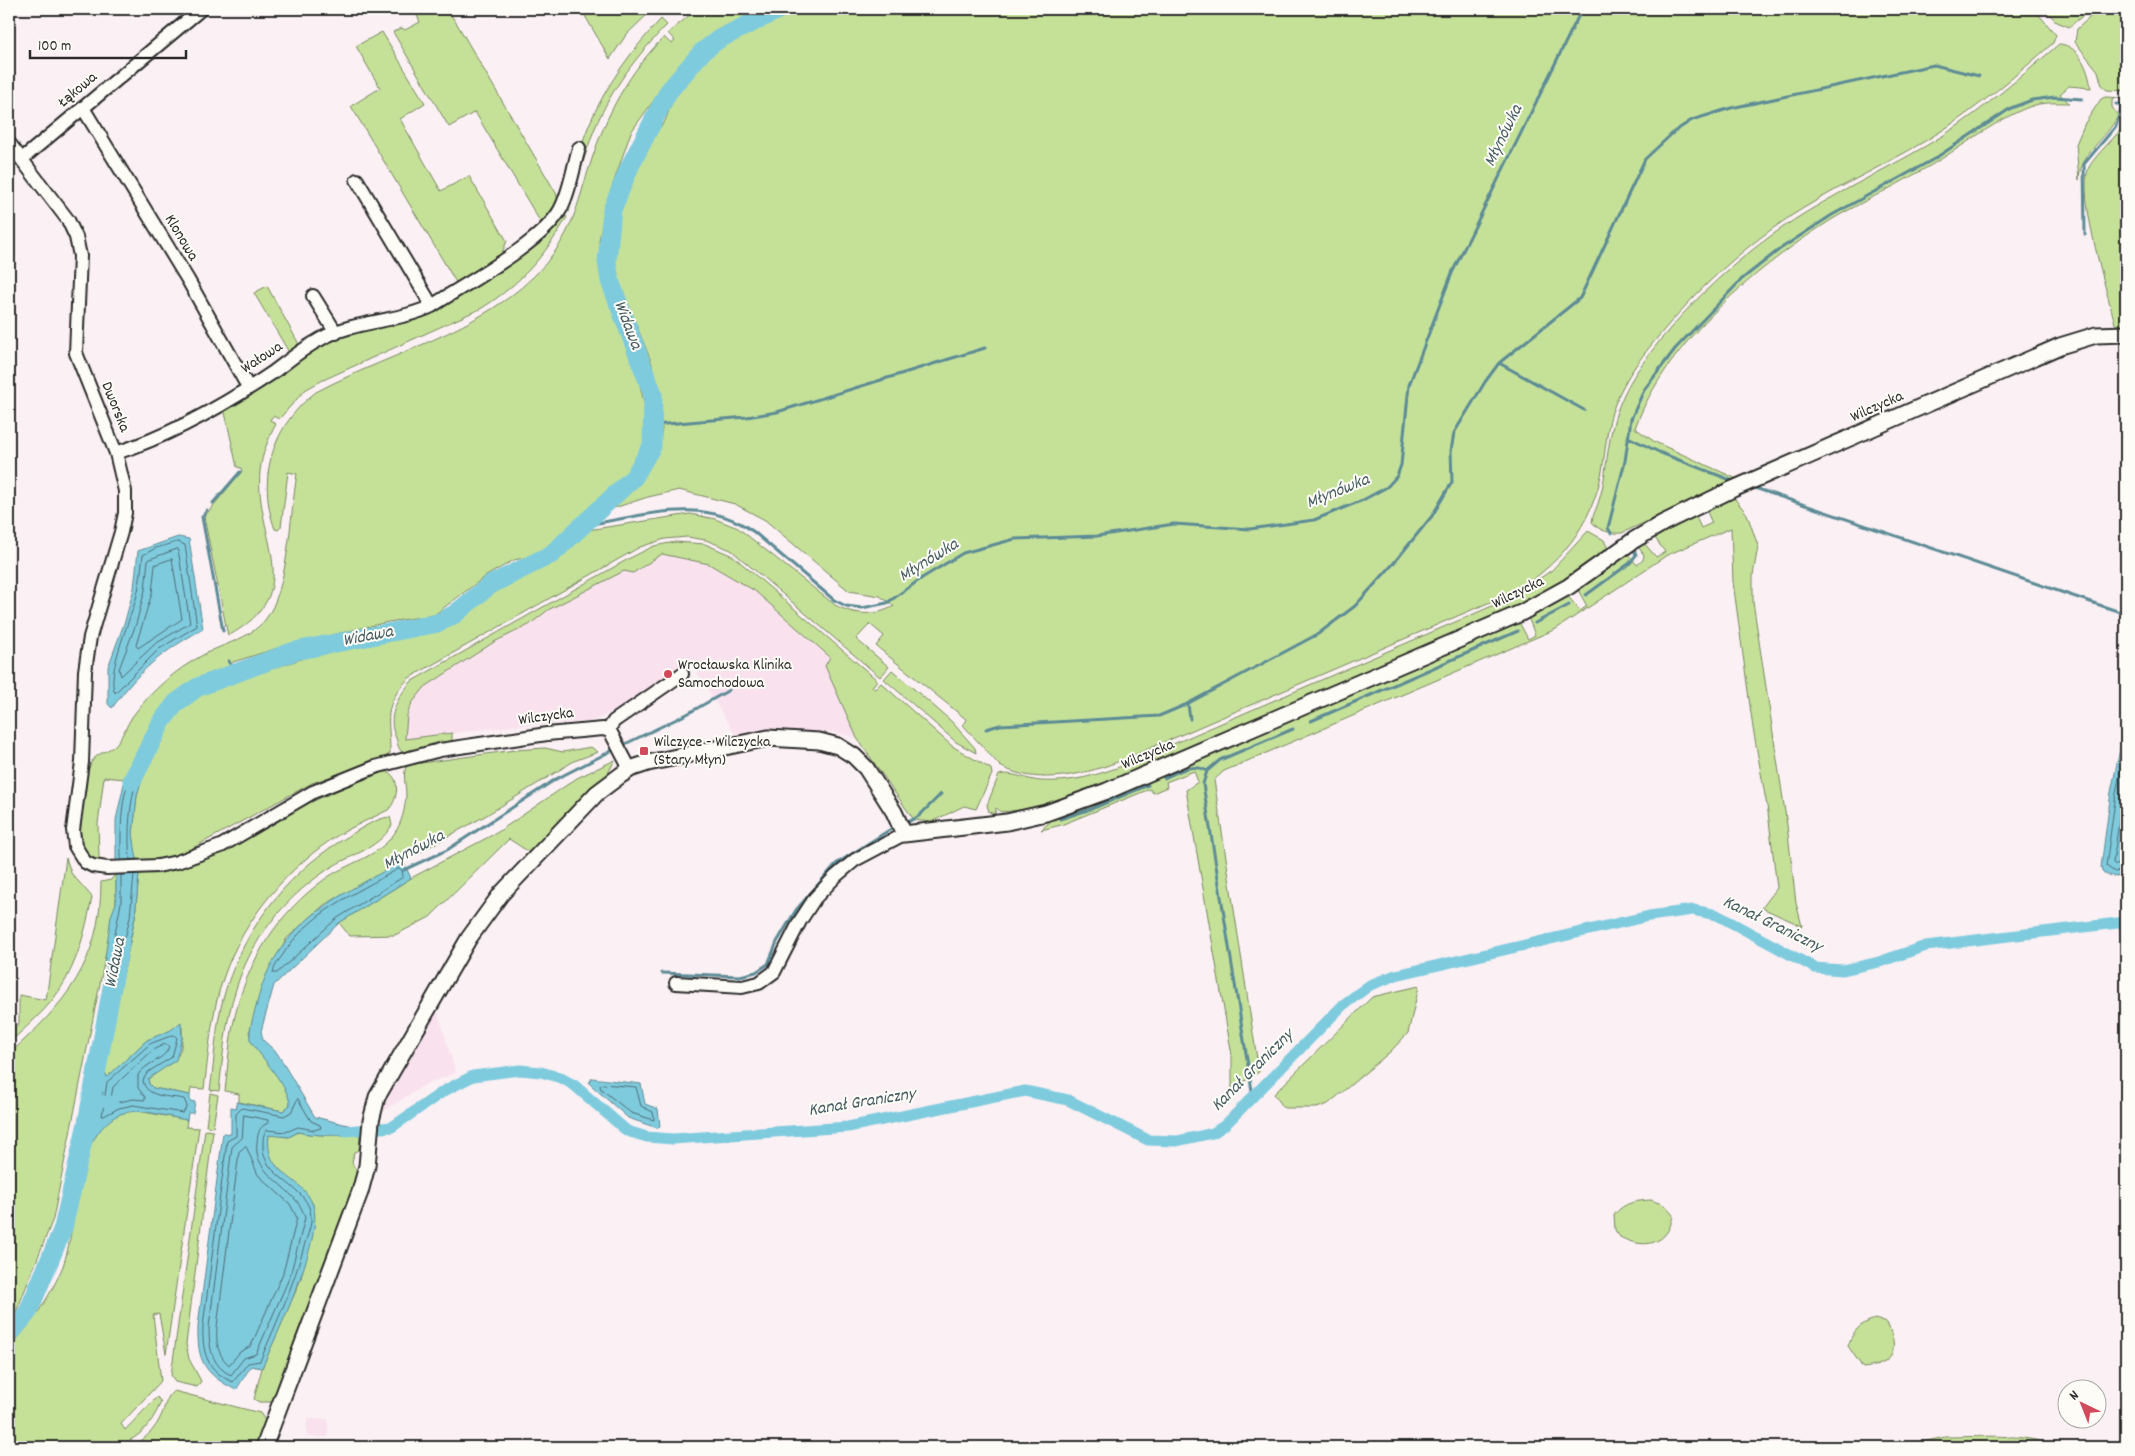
<svg xmlns="http://www.w3.org/2000/svg" width="2135" height="1456" viewBox="0 0 2135 1456" font-family="Dekko,sans-serif">
<style>
.built{fill:#f9e2ee}
.green{fill:#c5e198;stroke:#788662}
.water{fill:#7fcbde;stroke:#5d8b96}
.lines{fill:none;stroke-linecap:round;stroke-linejoin:round}
.shore{stroke:#4d6b73;stroke-width:1}
.stream{stroke:#5d8b96;stroke-width:3}
.canal{stroke:#7fcbde;stroke-width:11}
.river{stroke:#7fcbde;stroke-width:19}
.minor-casing{stroke:#2b2b2b;stroke-width:16}
.tertiary-casing{stroke:#2b2b2b;stroke-width:19}
.minor{stroke:#fdfcf7;stroke-width:12}
.tertiary{stroke:#fdfcf7;stroke-width:15}
.poi-dot{fill:#d1495b;stroke:#fdfcf7;stroke-width:2}
.labels{text-anchor:middle;dominant-baseline:central;stroke-width:4;stroke-linejoin:round;paint-order:stroke}
.street-label{font-size:16px;fill:#2b2b2b;stroke:#fdfcf7}
.poi-label{font-size:16px;fill:#2b2b2b;stroke:#fdfcf7;text-anchor:start}
.water-label{font-size:18px;font-style:italic;fill:#445b61;stroke:#fdfcf7}
</style>
<rect width="100%" height="100%" fill="#fbf0f3"/>
<filter id="ink" filterUnits="userSpaceOnUse"><feTurbulence type="fractalNoise" baseFrequency=".02" numOctaves="2"/><feDisplacementMap in="SourceGraphic" scale="10" xChannelSelector="R" yChannelSelector="G"/><feConvolveMatrix kernelMatrix="1 2 1 2 8 2 1 2 1" color-interpolation-filters="sRGB"/></filter>
<g filter="url(#ink)">
<!-- built -->
<path class="built" d="M 662,554 L 709,564 L 755,591 L 830,657 L 825,666 L 857,738 L 833,732 L 762,734 L 737,738 L 691,662 L 629,705 L 590,722 L 522,725 L 405,739 L 407,715 L 412,703 L 425,687 L 494,642 L 529,625 L 548,610 L 624,570 L 633,573 Z
M 438,1013 L 456,1073 L 426,1084 L 382,1112 L 386,1093 L 429,1015 Z
M 307,1419 L 328,1419 L 328,1437 L 307,1437 Z"/>
<!-- green -->
<path class="green" d="M 414,9 L 447,9 L 457,24 L 556,193 L 558,201 L 541,223 L 475,112 L 449,127 L 393,32 L 402,28 L 405,30 L 420,22 Z
M 581,9 L 653,9 L 626,35 L 610,59 Z
M 697,9 L 764,9 L 719,29 L 699,44 L 680,64 L 631,132 L 605,207 L 599,241 L 604,288 L 636,368 L 646,411 L 645,444 L 635,466 L 613,490 L 544,549 L 529,557 L 514,560 L 486,576 L 434,615 L 388,622 L 284,646 L 233,662 L 227,670 L 185,689 L 161,710 L 143,739 L 125,779 L 104,777 L 98,824 L 99,857 L 107,864 C 84,858 77,846 80,823 C 82,803 82,781 91,763 C 96,752 110,752 117,743 C 123,735 127,725 132,717 C 151,691 175,670 203,655 C 224,643 248,640 265,620 C 289,590 290,514 297,474 L 288,472 L 281,527 L 278,530 L 275,529 C 256,478 273,425 316,392 C 395,350 504,326 556,250 C 576,221 580,194 591,162 C 606,115 628,73 664,37 L 671,44 L 675,41 L 668,33 Z
M 798,9 L 2034,9 L 2056,35 L 2053,43 C 2018,74 1982,104 1943,130 C 1898,159 1848,181 1802,209 C 1750,241 1703,284 1663,331 C 1644,353 1625,377 1615,404 C 1606,426 1606,449 1602,471 C 1592,525 1559,567 1511,593 L 1125,759 C 1088,774 1038,787 1000,766 L 963,725 L 967,720 L 876,646 L 884,636 L 870,624 L 856,639 L 889,667 L 880,677 L 731,550 L 706,540 L 687,537 L 665,539 L 640,547 L 409,678 C 381,707 390,719 390,753 L 387,757 L 312,783 L 189,850 L 158,860 L 136,860 L 133,834 L 137,796 L 148,759 L 168,725 L 186,704 L 204,692 L 310,656 L 435,632 L 519,577 L 541,568 L 588,530 L 690,514 L 715,519 L 738,528 L 835,605 C 854,615 875,617 894,606 L 880,596 L 849,591 L 765,520 L 735,504 L 679,490 L 648,497 L 614,508 L 647,472 L 658,451 L 662,429 L 660,398 L 651,361 L 617,277 L 613,245 L 616,219 L 645,147 L 665,121 L 675,94 L 690,75 L 711,51 Z
M 2044,9 L 2091,9 L 2069,27 L 2057,22 Z
M 2099,9 L 2126,9 L 2126,91 L 2107,90 L 2102,86 L 2098,71 L 2075,42 L 2077,29 Z
M 661,19 L 667,25 C 638,54 611,89 595,128 C 584,155 577,184 569,212 L 563,210 C 573,182 578,151 589,125 C 606,85 631,51 661,19 Z
M 382,32 L 425,103 L 400,119 L 441,191 L 469,176 L 507,241 L 501,255 L 457,284 L 351,106 L 380,88 L 356,46 Z
M 2059,44 C 2080,45 2089,72 2091,88 L 2069,86 L 2060,94 L 2069,103 C 2058,103 2045,102 2035,105 C 2003,114 1957,151 1926,168 C 1897,185 1866,200 1836,217 C 1760,264 1666,342 1635,428 L 1655,442 L 1737,479 L 1622,533 C 1611,534 1599,531 1592,522 L 1593,516 C 1607,487 1605,456 1613,425 C 1618,405 1627,386 1638,370 C 1679,310 1743,251 1805,213 C 1851,185 1899,163 1944,135 C 1985,108 2022,76 2059,44 Z
M 2105,97 L 2126,98 L 2126,100 L 2117,98 L 2112,100 L 2112,107 L 2118,116 C 2107,138 2079,155 2079,180 L 2076,144 L 2085,123 L 2101,99 Z
M 2126,107 L 2126,327 L 2115,324 C 2108,293 2076,194 2089,167 C 2097,153 2116,137 2126,123 L 2124,112 Z
M 562,214 L 567,217 C 545,256 520,284 482,308 L 321,381 L 305,390 L 279,419 L 273,416 L 270,420 L 276,424 C 268,439 262,454 260,471 C 254,538 310,591 228,636 L 204,517 L 242,471 L 241,468 L 237,467 L 224,408 L 309,351 L 341,334 L 403,322 L 530,249 L 550,232 Z
M 267,286 L 301,348 L 290,354 L 254,293 Z
M 1729,497 L 1735,499 L 1747,514 L 1758,546 L 1753,575 L 1753,602 L 1787,825 L 1796,903 L 1802,926 L 1762,908 L 1777,888 L 1768,812 L 1753,728 L 1733,582 L 1731,528 L 1667,555 L 1556,629 L 1224,771 L 1214,780 L 1259,1072 L 1232,1089 L 1232,1056 L 1186,790 L 1198,782 L 1194,771 L 1166,782 L 1167,787 L 1153,793 L 1150,789 L 1061,825 L 1041,830 L 1055,817 L 1119,794 L 1519,622 L 1528,639 L 1535,635 L 1528,617 L 1567,595 L 1580,611 L 1587,606 L 1578,590 L 1579,586 L 1630,551 L 1629,555 L 1637,565 L 1643,560 L 1644,555 L 1637,545 L 1643,542 L 1656,557 L 1665,552 L 1655,538 L 1656,535 L 1687,518 L 1696,517 L 1701,528 L 1712,523 L 1706,510 Z
M 1588,531 L 1604,540 L 1608,549 L 1598,559 L 1543,595 L 1161,762 L 1058,802 L 1028,809 L 1001,812 L 996,808 L 995,814 L 989,812 L 987,805 L 999,775 C 1010,771 1028,780 1040,781 C 1071,783 1099,775 1127,764 L 1513,597 L 1552,570 Z
M 675,542 L 705,544 L 733,556 L 877,680 L 872,687 L 875,689 L 881,683 L 952,746 L 991,769 L 992,774 L 976,809 L 964,806 L 931,822 L 914,820 L 857,738 L 825,666 L 830,657 L 755,591 L 709,564 L 662,554 L 633,573 L 624,571 L 548,610 L 529,625 L 494,642 L 425,687 L 412,703 L 407,715 L 405,739 L 452,733 L 452,742 L 402,752 C 397,747 398,743 396,738 C 386,718 397,697 412,681 L 630,558 L 654,546 Z
M 892,670 L 951,721 L 975,748 L 976,753 L 956,742 L 884,679 Z
M 591,747 L 598,752 L 574,761 L 485,816 L 324,905 L 286,939 L 249,1032 L 251,1040 C 260,1056 291,1088 290,1105 L 283,1111 L 239,1102 L 239,1094 L 225,1091 C 228,1067 229,1040 235,1016 C 248,960 278,913 325,879 C 347,863 377,858 394,834 C 402,823 405,809 406,795 C 406,784 402,775 407,765 L 515,750 L 545,748 L 563,752 Z
M 615,760 L 608,773 L 529,852 L 509,839 L 430,917 L 395,935 L 350,936 L 339,923 L 411,878 L 498,832 L 577,778 Z
M 381,771 C 402,771 399,800 388,810 C 372,818 356,825 340,834 C 289,865 243,920 224,976 C 211,1012 209,1052 204,1089 L 191,1088 L 190,1095 L 153,1088 L 149,1084 L 148,1079 C 170,1059 184,1066 182,1027 L 147,1040 L 107,1078 L 104,1069 L 135,917 L 139,874 L 169,871 L 197,863 L 233,846 L 282,815 Z
M 390,817 L 392,825 C 377,851 347,855 324,872 C 283,900 250,942 236,989 C 225,1021 223,1057 219,1091 L 210,1090 C 215,1060 215,1028 223,999 C 240,936 283,877 339,842 C 353,834 374,818 390,817 Z
M 66,858 L 71,873 L 92,897 C 85,934 75,973 50,1003 C 38,1017 23,1030 9,1043 L 9,1032 L 19,1023 L 19,995 L 46,1000 Z
M 116,873 L 116,903 L 53,1219 L 17,1310 L 9,1319 L 9,1054 C 66,1003 101,962 101,882 L 111,880 Z
M 1419,986 L 1408,1033 L 1390,1052 L 1328,1104 L 1317,1108 L 1284,1108 L 1274,1094 L 1372,997 Z
M 210,1093 L 218,1095 L 213,1127 L 206,1126 Z
M 133,1110 L 187,1120 L 186,1127 L 199,1128 L 166,1354 L 159,1314 L 153,1315 L 161,1381 L 121,1424 L 125,1430 L 157,1397 L 161,1402 C 150,1428 135,1444 106,1447 L 9,1447 L 9,1348 C 31,1325 51,1296 63,1266 C 76,1230 77,1151 103,1124 C 111,1116 122,1113 133,1110 Z
M 205,1130 L 213,1131 L 186,1344 L 189,1359 L 201,1381 L 197,1387 L 175,1382 L 171,1375 Z
M 298,1132 C 314,1136 343,1136 360,1133 L 359,1150 L 354,1152 L 352,1163 L 359,1175 L 276,1399 L 272,1402 L 259,1402 L 254,1399 L 262,1368 L 301,1279 L 313,1204 C 304,1192 271,1164 268,1154 C 266,1148 268,1141 269,1135 L 289,1137 Z
M 1651,1200 L 1664,1205 L 1673,1215 C 1669,1245 1644,1250 1620,1237 L 1615,1230 L 1614,1215 C 1625,1202 1635,1201 1651,1200 Z
M 1875,1319 L 1887,1323 C 1900,1351 1894,1365 1863,1368 L 1848,1346 C 1853,1331 1859,1324 1875,1319 Z
M 174,1391 L 260,1413 L 266,1422 L 258,1447 L 131,1447 C 144,1440 155,1430 161,1416 C 165,1408 166,1396 174,1391 Z
M 1945,1437 C 1980,1437 2024,1432 2057,1447 L 1899,1447 Z"/>
<!-- water -->
<path class="water" d="M 178,537 L 189,539 L 203,629 C 162,652 140,669 112,708 L 108,704 L 108,667 L 125,621 L 134,588 L 138,551 Z
M 2126,721 L 2126,871 C 2119,880 2112,876 2103,873 L 2101,867 L 2111,792 Z
M 135,757 L 148,759 L 137,796 L 133,834 L 139,874 L 135,917 L 124,969 L 104,965 L 111,916 L 116,903 L 116,820 L 125,779 Z
M 403,861 L 411,878 L 339,923 L 274,985 L 261,1031 L 263,1040 L 277,1053 L 315,1117 L 360,1128 L 360,1133 C 343,1136 314,1136 298,1132 L 289,1137 L 269,1135 C 264,1177 301,1173 313,1205 C 325,1236 276,1336 262,1368 L 251,1366 L 236,1390 C 204,1374 197,1361 198,1326 L 223,1133 L 231,1134 L 231,1107 L 237,1108 L 236,1102 L 283,1111 L 290,1105 C 290,1088 260,1056 250,1040 C 249,1027 254,1015 257,1003 C 276,923 337,897 403,861 Z
M 181,1022 L 182,1038 L 176,1060 L 148,1079 L 149,1084 L 153,1088 L 190,1095 L 190,1101 L 195,1102 L 193,1113 L 188,1113 L 187,1120 C 141,1112 117,1097 90,1146 L 104,1069 L 107,1077 L 147,1040 L 171,1030 Z
M 592,1078 L 641,1084 L 645,1104 L 658,1109 L 660,1126 L 657,1128 L 628,1118 L 591,1085 L 589,1083 Z"/>
<g class="lines">
<!-- shore -->
<path class="shore" d="M 178,542 L 185,545 L 197,626 L 159,649 L 115,693 C 105,673 133,615 138,591 C 141,579 141,567 143,555 L 156,548 Z
M 178,549 L 190,623 L 155,644 L 121,676 L 119,669 L 136,624 L 145,590 L 148,560 Z
M 172,559 L 182,619 L 138,648 L 136,645 L 152,593 L 155,565 Z
M 2126,743 L 2116,793 L 2106,866 L 2115,872 L 2126,869
M 2126,773 L 2113,863 L 2116,865 L 2126,862
M 121,860 C 121,840 119,787 135,773 L 137,776 C 130,804 127,830 130,860
M 398,869 L 402,870 L 403,877 L 336,919 L 277,973 L 273,973 C 274,967 278,961 282,956 C 308,913 356,893 398,869 Z
M 121,875 L 121,903 L 110,959 L 118,962 L 120,960 L 130,917 L 134,874
M 174,1035 L 177,1038 L 172,1057 L 148,1072 L 143,1080 C 145,1098 170,1096 184,1099 L 187,1106 L 183,1113 L 133,1105 L 119,1108 L 102,1117 L 107,1082 L 150,1044 Z
M 166,1044 L 169,1047 C 164,1061 146,1062 138,1075 L 138,1088 L 145,1097 L 145,1100 L 133,1099 L 110,1104 L 113,1087 L 153,1050 Z
M 603,1084 L 636,1087 L 641,1106 L 653,1112 L 654,1120 L 631,1113 L 601,1089 L 600,1086 Z
M 298,1099 L 311,1121 L 320,1125 L 321,1128 L 314,1130 L 298,1127 L 286,1132 L 267,1130 C 263,1134 263,1139 263,1144 C 260,1178 310,1185 311,1217 C 312,1225 307,1236 305,1243 C 294,1284 277,1322 260,1361 L 248,1363 L 233,1382 C 207,1371 202,1353 203,1326 L 227,1141 L 236,1136 L 236,1114 L 242,1108 L 284,1116 L 291,1112 Z
M 244,1115 L 268,1120 L 268,1123 C 259,1127 258,1132 257,1142 C 252,1178 298,1186 305,1218 L 290,1276 L 256,1354 L 244,1358 L 231,1375 C 211,1366 209,1346 209,1327 L 232,1147 L 242,1138 Z
M 246,1146 L 258,1175 L 290,1204 L 297,1218 L 283,1273 L 251,1346 L 240,1352 L 229,1365 C 217,1354 216,1342 217,1327 L 239,1152 Z"/>
<!-- stream -->
<path class="stream" d="M 2116,104 L 2126,105
M 2085,235 L 2084,164 L 2116,126 L 2122,105
M 1499,363 L 1584,410
M 654,425 L 747,417 L 777,412 L 985,348
M 1628,437 L 1661,453 L 1733,481
M 1752,487 L 2126,614
M 213,503 L 240,472
M 207,510 L 202,517 L 223,631
M 585,525 C 643,517 702,494 754,532 L 834,600 L 846,606 L 862,608 L 887,603 L 922,578 L 963,553 L 1015,539 L 1097,536 L 1174,524 L 1250,529 L 1314,520 L 1363,500 L 1387,487 L 1397,476 L 1401,465 L 1409,385 L 1452,273 L 1582,9
M 1611,533 L 1608,528 L 1625,461 L 1631,419 L 1644,390 L 1675,349 L 1742,279 L 1780,249 L 1832,215 L 1934,159 L 2011,108 L 2032,100 L 2055,97 L 2082,99
M 1586,595 L 1630,563 L 1636,555 L 1635,552
M 1535,623 L 1569,605
M 229,661 L 233,673
M 1188,704 L 1190,719
M 1311,721 L 1518,631
M 986,729 L 1000,725 L 1159,716 L 1185,705 L 1318,634 L 1355,606 L 1393,564 L 1432,516 L 1452,482 L 1451,451 L 1454,433 L 1485,382 L 1499,363 L 1580,298 L 1645,159 L 1675,131 L 1692,120 L 1731,108 L 1934,65 L 1979,76
M 621,746 L 687,714 L 729,690
M 1164,778 C 1179,772 1192,762 1207,771
M 1060,819 L 1091,809 L 1148,785
M 908,822 L 919,816 L 941,794
M 404,870 L 447,850 L 556,779 L 615,749
M 662,973 L 740,976 L 756,972 L 768,964 L 777,942 L 796,910 L 836,864 L 894,827
M 1253,1097 L 1203,784 L 1207,771 L 1220,760 L 1293,729
M 91,1102 L 102,1093"/>
<!-- canal -->
<path class="canal" d="M 91,1102 L 113,1101
M 346,1131 L 392,1127 L 444,1091 L 473,1076 L 520,1070 L 541,1072 L 561,1078 L 574,1085 L 627,1131 L 647,1137 L 673,1139 L 848,1127 L 1025,1091 L 1068,1100 L 1148,1140 L 1177,1141 L 1213,1133 L 1225,1125 L 1343,1005 L 1370,985 L 1396,975 L 1649,916 L 1693,910 L 1717,915 L 1815,968 L 1843,970 L 1879,962 L 1926,946 L 2126,922"/>
<!-- river -->
<path class="river" d="M 132,781 L 162,721 L 176,703 L 198,687 L 295,651 L 438,623 L 455,614 L 490,585 L 552,554 L 634,477 L 652,446 L 653,394 L 610,281 L 607,261 L 612,210 L 630,166 L 668,92 L 702,52 L 719,39 L 780,9
M 9,1335 L 28,1312 L 63,1228 L 87,1123 L 120,944"/>
<defs>
<path id="minor" d="M 83,108 L 188,280 L 248,387
M 9,143 L 68,220 L 76,237 L 80,256 L 76,353 L 116,453 L 125,491 L 125,513 L 121,532 L 90,637 L 85,671 L 82,762 L 73,830 L 75,846 L 85,862 L 93,866 L 107,868 L 158,866 L 177,862 L 221,846 L 313,792 L 375,767 L 440,750 L 547,734 L 603,729 L 610,731 L 630,769
M 22,159 L 201,9
M 313,296 L 336,333
M 432,306 C 465,284 542,243 560,210 C 570,192 573,168 579,148
M 116,453 C 172,435 223,406 272,373 C 287,362 302,349 319,340 C 353,320 396,323 432,306 L 357,180
M 608,730 L 614,721 L 682,674
M 676,983 L 742,987 L 759,983 L 774,972 L 800,921 L 815,898 L 836,876 L 855,860 L 904,834"/>
<path id="tertiary" d="M 264,1447 L 360,1192 L 367,1166 L 371,1121 L 377,1097 L 469,938 L 501,894 L 597,793 L 621,775 L 630,769 L 648,763 L 768,738 L 819,741 L 838,746 L 854,756 L 866,768 L 894,812 L 904,834 L 1007,822 L 1046,813 L 1107,791 L 1521,613 L 1568,587 L 1634,540 L 1663,523 L 1733,489 L 2060,346 L 2096,335 L 2126,334"/>
</defs>
<!-- minor casing -->
<use href="#minor" class="minor-casing"/>
<!-- tertiary casing -->
<use href="#tertiary" class="tertiary-casing"/>
<!-- minor -->
<use href="#minor" class="minor"/>
<!-- tertiary -->
<use href="#tertiary" class="tertiary"/>
</g>
</g>
<!-- markers -->
<g class="poi-dot">
<circle cx="668" cy="674" r="5"/>
<rect x="639" y="746" width="10" height="10" rx="2.5"/>
</g>
<g class="labels">
<!-- street labels -->
<g class="street-label">
<text transform="translate(78 90) rotate(-40)">Łąkowa</text>
<text transform="translate(181 238) rotate(59)">Klonowa</text>
<text transform="translate(262 358) rotate(-33)">Wałowa</text>
<text transform="translate(115 407) rotate(68)">Dworska</text>
<text transform="translate(1877 407) rotate(-24)">Wilczycka</text>
<text transform="translate(1518 593) rotate(-26)">Wilczycka</text>
<text transform="translate(546 717) rotate(-8)">Wilczycka</text>
<text transform="translate(1148 755) rotate(-23)">Wilczycka</text>
</g>
<!-- poi labels -->
<g class="poi-label">
<text x="678" y="665">Wrocławska Klinika<tspan x="678" dy="18">Samochodowa</tspan></text>
<text x="654" y="742">Wilczyce - Wilczycka<tspan x="654" dy="18">(Stary Młyn)</tspan></text>
</g>
<!-- water labels -->
<g class="water-label">
<text transform="translate(1504 136) rotate(-64)">Młynówka</text>
<text transform="translate(627 325) rotate(69)">Widawa</text>
<text transform="translate(1338 492) rotate(-22)">Młynówka</text>
<text transform="translate(929 561) rotate(-32)">Młynówka</text>
<text transform="translate(368 637) rotate(-11)">Widawa</text>
<text transform="translate(414 851) rotate(-28)">Młynówka</text>
<text transform="translate(1772 925) rotate(26)">Kanał Graniczny</text>
<text transform="translate(116 963) rotate(-79)">Widawa</text>
<text transform="translate(1253 1071) rotate(-45)">Kanał Graniczny</text>
<text transform="translate(862 1103) rotate(-9)">Kanał Graniczny</text>
</g>
</g>
<!-- margin -->
<rect width="2135" height="1456" fill="none" stroke="#fdfcf7" stroke-width="30"/>
<rect x="15" y="15" width="2105" height="1426" fill="none" stroke="#2b2b2b" stroke-width="2" filter="url(#ink)"/>
<!-- north arrow -->
<g transform="translate(2082 1404) rotate(317)"><circle r="24" fill="#fdfcf7" stroke="#a9a8a5"/>
<path d="M0-4L9 19L0 12L-9 19Z" fill="#d1495b"/>
<text y="-8" font-size="14" font-weight="bold" text-anchor="middle" fill="#2b2b2b">N</text>
</g>
<!-- scale -->
<path d="M30 50v8h156v-8" fill="none" stroke="#2b2b2b" stroke-width="2.5"/>
<text x="38" y="50" font-size="15" fill="#2b2b2b" stroke="#fdfcf7" stroke-width="4" paint-order="stroke">100 m</text>
</svg>
